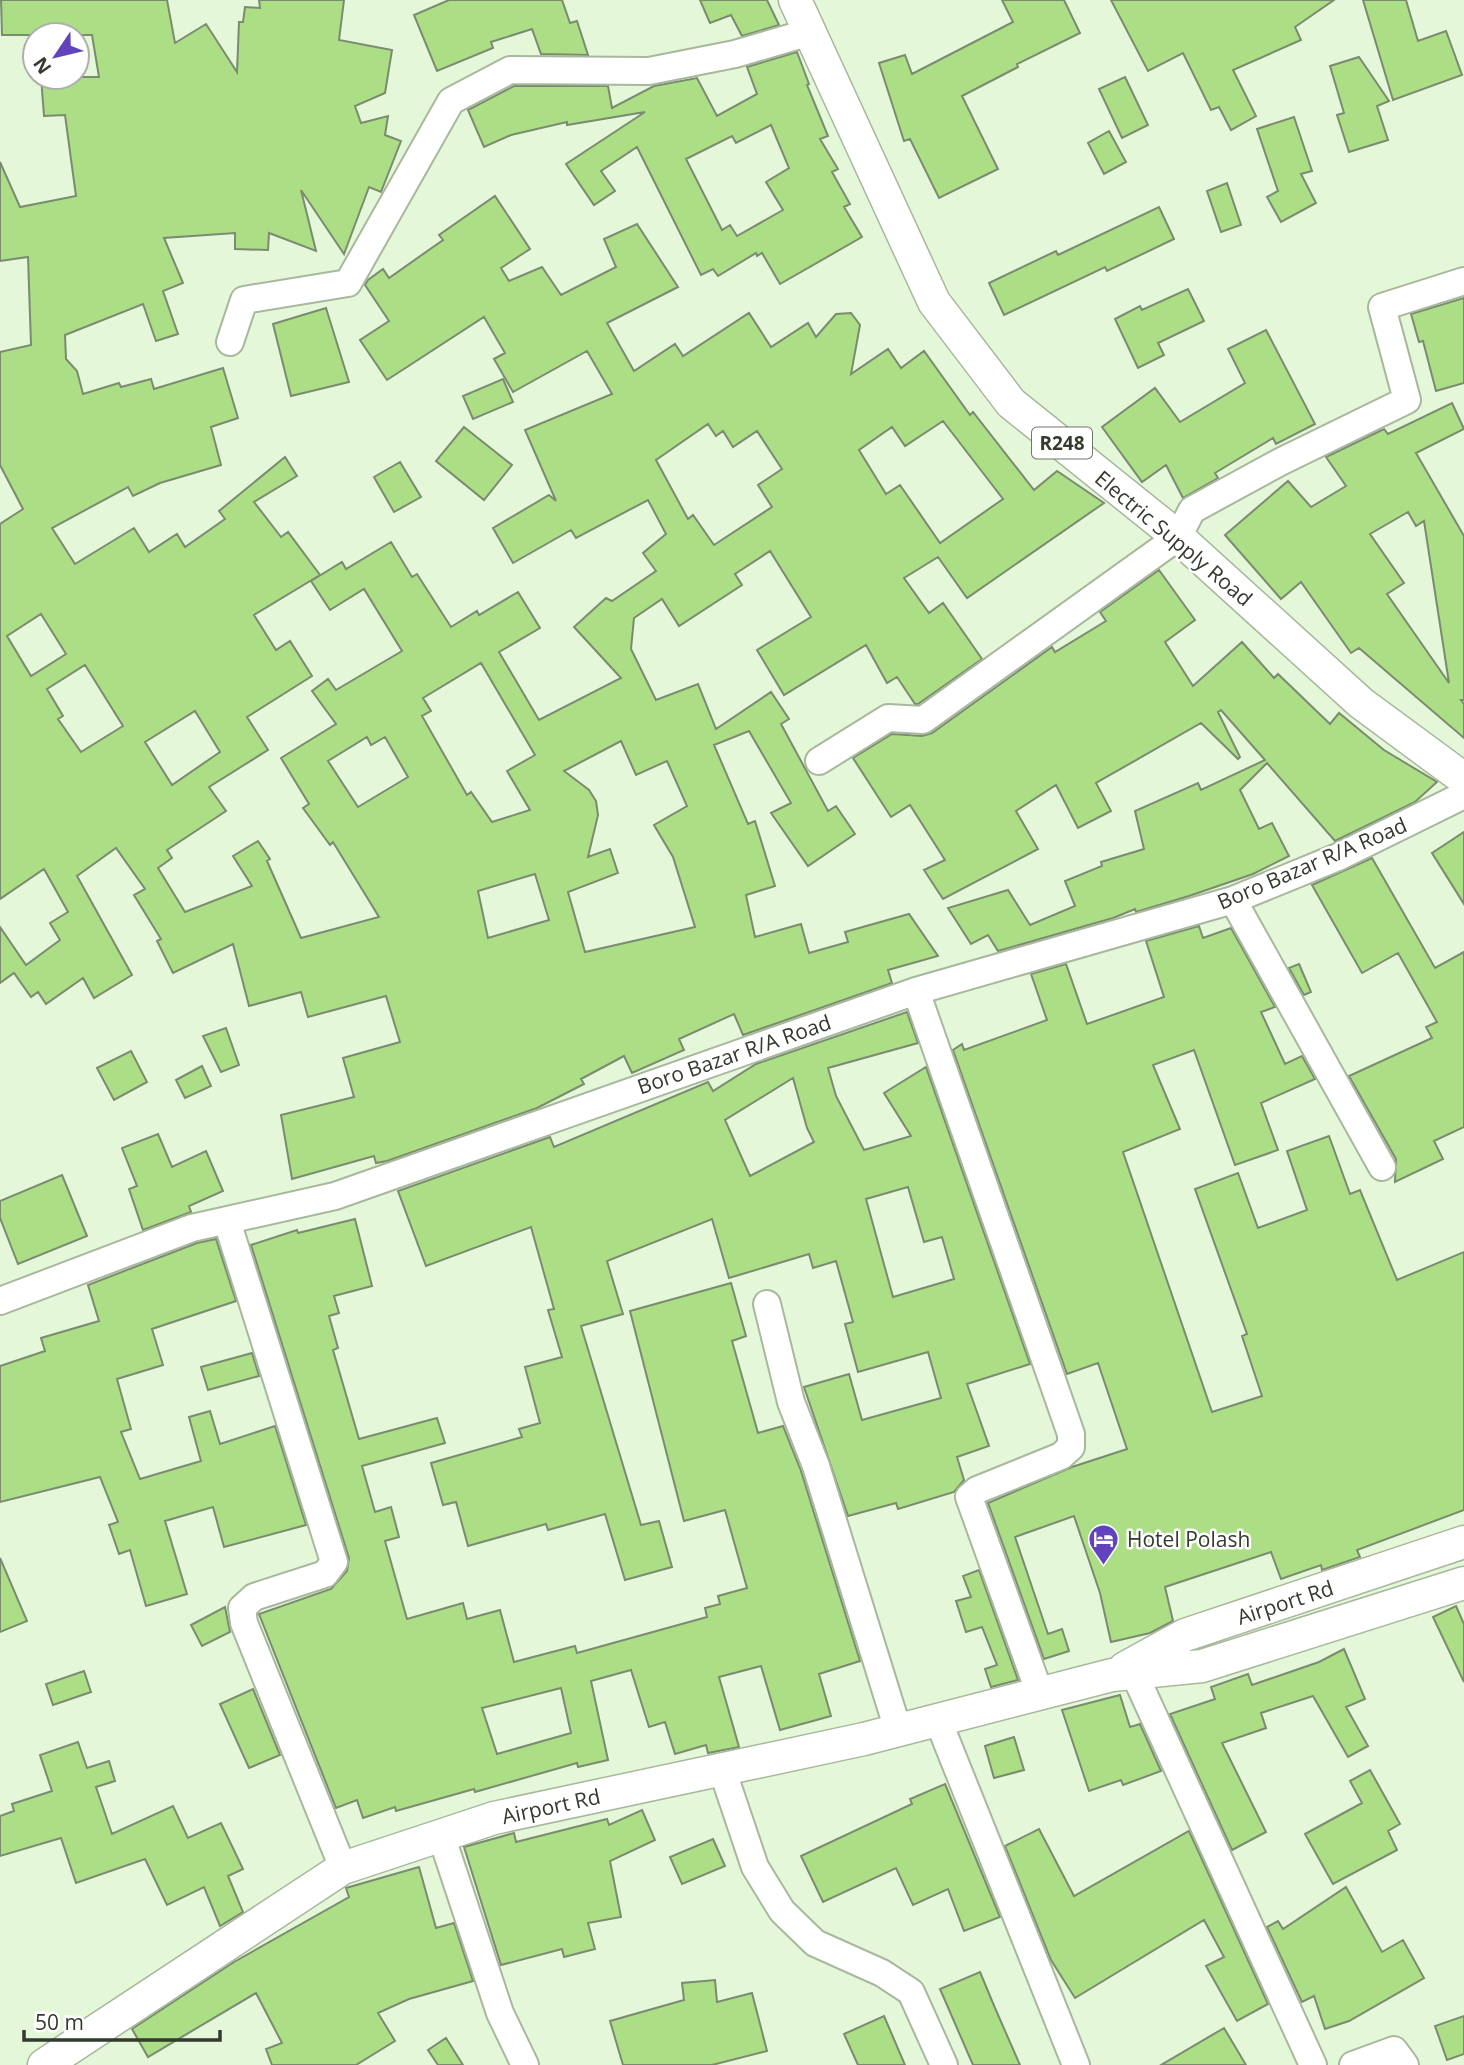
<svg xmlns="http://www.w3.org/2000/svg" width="1464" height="2065" viewBox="0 0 1464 2065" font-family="'Open Sans',sans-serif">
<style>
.building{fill:#abde85;stroke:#7b8b70;stroke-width:2;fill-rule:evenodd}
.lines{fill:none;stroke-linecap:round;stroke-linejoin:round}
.minor-casing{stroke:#a7b89c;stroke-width:30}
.major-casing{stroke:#a7b89c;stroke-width:35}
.minor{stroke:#fff;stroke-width:26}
.major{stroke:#fff;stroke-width:32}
.labels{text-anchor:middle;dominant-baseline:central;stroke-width:5;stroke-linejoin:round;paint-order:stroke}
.shield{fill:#fff;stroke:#70756d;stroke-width:2}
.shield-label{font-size:19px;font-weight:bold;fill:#333a2e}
.street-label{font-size:21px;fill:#333a2e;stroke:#fff}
.poi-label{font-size:21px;fill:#333a2e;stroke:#fff;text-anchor:start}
</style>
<rect width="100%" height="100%" fill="#e5f7d9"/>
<!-- building -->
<path class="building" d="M 1,0 L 167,0 L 175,43 L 206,24 L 237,72 L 239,22 L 243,22 L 245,7 L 260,8 L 259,0 L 344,0 L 339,40 L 392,50 L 385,93 L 355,106 L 361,123 L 388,116 L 385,135 L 401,141 L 381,192 L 369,187 L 344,254 L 301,190 L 316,251 L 269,233 L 268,250 L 235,249 L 235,233 L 164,238 L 183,283 L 163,291 L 178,334 L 156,341 L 143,304 L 65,335 L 66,359 L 77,371 L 83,394 L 119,383 L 121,387 L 151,379 L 154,389 L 223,368 L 238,418 L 211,427 L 221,465 L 160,483 L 133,496 L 128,487 L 52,528 L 75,564 L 134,528 L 149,552 L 177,534 L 185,547 L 225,519 L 219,511 L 285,457 L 297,476 L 254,502 L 281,537 L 288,532 L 320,575 L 254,615 L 276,650 L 290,641 L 312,676 L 247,717 L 268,750 L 209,787 L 226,811 L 167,850 L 172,858 L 158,868 L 185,912 L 252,886 L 233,856 L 258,841 L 270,859 L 267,861 L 301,938 L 379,917 L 333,842 L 330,845 L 303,808 L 309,804 L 281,758 L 336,724 L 312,691 L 328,679 L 336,690 L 402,651 L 364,589 L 330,610 L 311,581 L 342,562 L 346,569 L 391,542 L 412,577 L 417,574 L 451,627 L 477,611 L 479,615 L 518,592 L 540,628 L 499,652 L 539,720 L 621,678 L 574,627 L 606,598 L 612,601 L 656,571 L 643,553 L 666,534 L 648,500 L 576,538 L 571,530 L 513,563 L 493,528 L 549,495 L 556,501 L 525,430 L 612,394 L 587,351 L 513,392 L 494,359 L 505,353 L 484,317 L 387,380 L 360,340 L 389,321 L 365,285 L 368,280 L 383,269 L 389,278 L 443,240 L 439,235 L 495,196 L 530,249 L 501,268 L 509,281 L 542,267 L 561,295 L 616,267 L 604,239 L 637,224 L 678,287 L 607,323 L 634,371 L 675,344 L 683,356 L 749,313 L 771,347 L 808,323 L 816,337 L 836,314 L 851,313 L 860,325 L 851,374 L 888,349 L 901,368 L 924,351 L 970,415 L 973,412 L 1034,490 L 1057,471 L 1104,503 L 967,598 L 938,557 L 904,578 L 929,613 L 943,603 L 982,659 L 918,704 L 915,704 L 897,677 L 887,683 L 866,645 L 784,695 L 757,650 L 811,617 L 770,551 L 735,574 L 742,585 L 679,626 L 662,599 L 634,618 L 631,649 L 656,700 L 698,684 L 716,729 L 771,692 L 789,719 L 781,724 L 828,811 L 836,806 L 855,834 L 808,866 L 771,813 L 791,803 L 749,731 L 714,745 L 748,824 L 755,821 L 775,886 L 746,895 L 755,937 L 801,924 L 809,953 L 848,942 L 845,932 L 909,914 L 938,956 L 888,970 L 892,983 L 743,1035 L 734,1014 L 679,1039 L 684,1050 L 632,1073 L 624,1056 L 581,1079 L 584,1084 L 537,1108 L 387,1161 L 376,1163 L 374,1156 L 292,1179 L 281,1115 L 354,1097 L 343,1058 L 400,1042 L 386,996 L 308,1017 L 301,992 L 249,1006 L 233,944 L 173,973 L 157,941 L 161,939 L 134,895 L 145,889 L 116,848 L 77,876 L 132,975 L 94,998 L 83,978 L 46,1004 L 38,992 L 31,997 L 14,973 L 0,983 L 0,927 L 26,965 L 60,940 L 50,923 L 68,912 L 44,869 L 0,899 L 0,524 L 23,509 L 0,465 L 0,352 L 31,345 L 28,257 L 0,261 L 0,162 L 20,207 L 76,196 L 65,115 L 44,116 L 41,77 L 99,77 L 92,35 L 2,35 ZM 943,421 L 1003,499 L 940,543 L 900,485 L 886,494 L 859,450 L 892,427 L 905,446 ZM 708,424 L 716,436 L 723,431 L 733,447 L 757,431 L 782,469 L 758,485 L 772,507 L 714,545 L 693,515 L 688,519 L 656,460 ZM 41,614 L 66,654 L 31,676 L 7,636 ZM 481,663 L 535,755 L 507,771 L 530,810 L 492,822 L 471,792 L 467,795 L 422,716 L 431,711 L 423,698 ZM 85,665 L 123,726 L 81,752 L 58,719 L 63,716 L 47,689 ZM 195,711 L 220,752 L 172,785 L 145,742 ZM 367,737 L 371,745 L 385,737 L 408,777 L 358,807 L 328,761 ZM 621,741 L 636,775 L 667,761 L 687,806 L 654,825 L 673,857 L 695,927 L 585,952 L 568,892 L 618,873 L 610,849 L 588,857 L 598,815 L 596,801 L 589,790 L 564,771 ZM 535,874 L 549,920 L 488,938 L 478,891 Z
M 449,0 L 562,0 L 570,23 L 577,21 L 588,55 L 541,54 L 532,29 L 491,42 L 493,48 L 437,71 L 414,15 Z
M 700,0 L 767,0 L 779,25 L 742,36 L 731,15 L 710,23 Z
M 1002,0 L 1064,0 L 1080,33 L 1017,64 L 1018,67 L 962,96 L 998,169 L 939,198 L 910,139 L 904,141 L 879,63 L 905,55 L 912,74 L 1013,22 Z
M 1111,0 L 1334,0 L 1295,27 L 1301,40 L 1233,70 L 1256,116 L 1231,130 L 1219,107 L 1211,110 L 1183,53 L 1148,71 Z
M 1363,0 L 1406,0 L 1418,41 L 1446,31 L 1462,75 L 1393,100 Z
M 797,52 L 809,84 L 807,85 L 828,136 L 820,139 L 838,169 L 832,172 L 850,204 L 844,207 L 862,237 L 780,284 L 762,253 L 757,256 L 756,253 L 718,276 L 713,269 L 701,275 L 637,147 L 601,171 L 615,191 L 594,205 L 566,164 L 645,112 L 567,125 L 567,122 L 511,135 L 484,147 L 468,110 L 514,86 L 608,86 L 612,108 L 654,86 L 697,78 L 717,116 L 757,94 L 747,67 ZM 771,125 L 789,168 L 766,182 L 783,210 L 737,236 L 730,225 L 722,230 L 686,159 L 732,136 L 736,143 Z
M 1359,57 L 1389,101 L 1377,106 L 1388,140 L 1349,152 L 1337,115 L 1344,113 L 1330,66 Z
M 1125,77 L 1148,125 L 1122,138 L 1099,89 Z
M 1294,117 L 1312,171 L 1301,174 L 1316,203 L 1281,222 L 1267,197 L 1278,191 L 1257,129 Z
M 1109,131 L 1126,162 L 1104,174 L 1088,143 Z
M 1227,183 L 1241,225 L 1221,232 L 1207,191 Z
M 1159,207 L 1174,239 L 1107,271 L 1105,267 L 1004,315 L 989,283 L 1056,251 L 1058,255 Z
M 1188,289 L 1204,321 L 1158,343 L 1164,355 L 1138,368 L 1115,319 L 1140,306 L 1142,310 Z
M 1464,298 L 1464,383 L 1436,391 L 1423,341 L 1419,342 L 1411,314 Z
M 326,308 L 349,382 L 291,396 L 273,324 Z
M 1266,330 L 1315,424 L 1276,444 L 1273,438 L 1215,473 L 1218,478 L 1183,498 L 1166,465 L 1142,482 L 1102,427 L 1155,388 L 1180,422 L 1245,383 L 1228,349 Z
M 503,379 L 513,402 L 473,419 L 463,396 Z
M 1452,403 L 1464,429 L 1416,453 L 1464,536 L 1464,700 L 1461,700 L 1464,704 L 1464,738 L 1359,648 L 1351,653 L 1301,582 L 1281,599 L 1225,535 L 1288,481 L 1311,507 L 1346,486 L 1326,457 L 1384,429 L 1388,434 ZM 1408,512 L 1416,526 L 1424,521 L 1449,683 L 1387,594 L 1404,583 L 1370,534 Z
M 464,427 L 512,465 L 484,500 L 436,461 Z
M 400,462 L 421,497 L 394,512 L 374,477 Z
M 1159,570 L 1195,620 L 1165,642 L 1193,686 L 1242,642 L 1274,678 L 1278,674 L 1330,724 L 1339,713 L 1384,750 L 1437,782 L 1415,802 L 1335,841 L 1267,763 L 1240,790 L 1259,829 L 1272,823 L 1289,856 L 1253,874 L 1189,896 L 1136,912 L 1135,909 L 1113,918 L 998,951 L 988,935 L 971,944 L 948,908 L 1008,890 L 1030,925 L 1075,906 L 1065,881 L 1102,866 L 1101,862 L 1144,849 L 1135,811 L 1198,783 L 1201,790 L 1265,760 L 1221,710 L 1218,712 L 1240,757 L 1238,759 L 1201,723 L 1096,783 L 1111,811 L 1078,828 L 1056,785 L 1016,811 L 1038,849 L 943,899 L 924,870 L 945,860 L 910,805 L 891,817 L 853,758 L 892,734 L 922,736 L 932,733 L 1052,647 L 1055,652 L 1106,621 L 1100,612 Z
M 1464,832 L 1464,904 L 1432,853 Z
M 1372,858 L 1435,968 L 1464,952 L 1464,1127 L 1434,1141 L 1443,1159 L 1395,1182 L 1396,1159 L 1349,1076 L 1432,1038 L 1426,1027 L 1437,1022 L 1398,953 L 1362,973 L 1312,885 Z
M 1199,926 L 1203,938 L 1231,928 L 1275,1007 L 1261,1012 L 1285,1064 L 1302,1056 L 1315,1079 L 1261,1103 L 1278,1150 L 1235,1165 L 1194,1050 L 1153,1065 L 1180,1129 L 1123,1152 L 1212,1412 L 1262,1396 L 1242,1336 L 1247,1334 L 1195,1189 L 1238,1173 L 1258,1228 L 1307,1210 L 1287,1151 L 1329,1136 L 1350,1194 L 1360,1190 L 1397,1280 L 1464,1252 L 1464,1510 L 1357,1550 L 1360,1557 L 1322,1570 L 1321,1565 L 1281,1579 L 1271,1552 L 1165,1587 L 1173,1621 L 1150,1633 L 1111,1642 L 1100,1593 L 1074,1516 L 1015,1537 L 1048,1634 L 1062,1629 L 1069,1651 L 1044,1659 L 988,1503 L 1072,1467 L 1127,1449 L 1098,1363 L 1067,1374 L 953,1050 L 962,1044 L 964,1050 L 1047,1020 L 1031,974 L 1066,964 L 1087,1024 L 1164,997 L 1146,941 Z
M 1299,964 L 1311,992 L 1304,995 L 1289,968 Z
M 907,1012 L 918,1043 L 828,1068 L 836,1096 L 864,1150 L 911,1136 L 884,1093 L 926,1067 L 1030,1364 L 967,1384 L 989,1446 L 957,1457 L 964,1480 L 954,1492 L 898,1509 L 896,1503 L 848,1516 L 804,1387 L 849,1374 L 862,1420 L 941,1398 L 928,1352 L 858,1372 L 845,1324 L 853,1322 L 836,1261 L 813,1268 L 809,1254 L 729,1278 L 712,1219 L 607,1261 L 623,1314 L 581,1326 L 641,1525 L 659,1521 L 672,1567 L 625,1580 L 605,1514 L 548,1530 L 546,1524 L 468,1546 L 456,1502 L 443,1505 L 431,1463 L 522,1437 L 519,1429 L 540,1423 L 525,1367 L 562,1357 L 548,1310 L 554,1309 L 531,1227 L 426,1266 L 398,1191 L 550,1137 L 554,1147 L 708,1082 L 713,1091 L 756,1064 ZM 793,1078 L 807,1128 L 814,1142 L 750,1176 L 725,1120 ZM 908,1187 L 924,1242 L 942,1237 L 954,1279 L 893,1297 L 866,1199 Z
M 226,1028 L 239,1065 L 221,1072 L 203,1036 Z
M 131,1051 L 147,1082 L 114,1100 L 97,1068 Z
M 202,1066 L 211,1086 L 185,1098 L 176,1080 Z
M 158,1134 L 172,1167 L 206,1151 L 223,1191 L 189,1206 L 191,1212 L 143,1230 L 129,1189 L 137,1186 L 122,1148 Z
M 62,1175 L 87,1236 L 18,1264 L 0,1218 L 0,1201 Z
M 355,1219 L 372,1286 L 334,1296 L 339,1313 L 329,1316 L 338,1348 L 333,1350 L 359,1439 L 437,1418 L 445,1443 L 362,1466 L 375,1512 L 391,1507 L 399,1537 L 385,1541 L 407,1619 L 463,1603 L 467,1619 L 500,1610 L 514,1662 L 575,1646 L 577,1653 L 707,1617 L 705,1608 L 720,1604 L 718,1596 L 747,1588 L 725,1510 L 684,1521 L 630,1311 L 731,1283 L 746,1336 L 732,1341 L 758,1433 L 783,1426 L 801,1471 L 860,1661 L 819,1674 L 831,1716 L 780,1730 L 761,1666 L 719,1677 L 739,1747 L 708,1753 L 706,1745 L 675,1754 L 665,1722 L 649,1727 L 631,1670 L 591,1681 L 608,1760 L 578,1767 L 577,1763 L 475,1792 L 474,1789 L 396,1811 L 395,1807 L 363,1818 L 357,1800 L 336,1808 L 259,1614 L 331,1589 L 347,1571 L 349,1558 L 251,1245 L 297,1230 L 298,1233 ZM 561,1688 L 571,1733 L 497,1754 L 482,1708 Z
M 216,1239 L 236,1301 L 152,1329 L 163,1365 L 117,1379 L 131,1429 L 121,1432 L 140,1479 L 201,1461 L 189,1417 L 210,1411 L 220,1444 L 275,1426 L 306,1525 L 224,1547 L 213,1507 L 165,1521 L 187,1594 L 146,1606 L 130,1550 L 119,1554 L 109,1525 L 118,1522 L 100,1477 L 0,1502 L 0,1366 L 45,1351 L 41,1338 L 99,1321 L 88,1285 L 197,1243 Z
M 252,1353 L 259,1376 L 208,1390 L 201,1367 Z
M 0,1558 L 27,1621 L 0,1632 Z
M 979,1570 L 1018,1680 L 991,1687 L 985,1669 L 997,1665 L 982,1627 L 966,1632 L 956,1601 L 971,1597 L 963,1576 Z
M 1456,1606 L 1464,1624 L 1464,1682 L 1433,1617 Z
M 225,1607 L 230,1632 L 202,1646 L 191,1625 Z
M 1344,1649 L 1365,1699 L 1346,1707 L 1368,1746 L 1348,1757 L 1313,1696 L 1261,1713 L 1266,1728 L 1222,1743 L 1266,1832 L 1232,1850 L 1170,1714 L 1215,1699 L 1211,1687 L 1248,1674 L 1252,1685 L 1319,1662 Z
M 84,1671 L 91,1692 L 53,1705 L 46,1684 Z
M 253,1689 L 280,1755 L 249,1768 L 220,1704 Z
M 1120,1695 L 1130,1727 L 1140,1724 L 1161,1771 L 1123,1785 L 1121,1780 L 1089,1791 L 1062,1710 Z
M 1014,1737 L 1024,1770 L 994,1778 L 985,1746 Z
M 78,1742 L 87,1768 L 109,1761 L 115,1781 L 96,1787 L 112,1834 L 173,1806 L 188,1838 L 221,1823 L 243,1869 L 228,1876 L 243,1912 L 220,1926 L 204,1887 L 167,1905 L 145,1859 L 76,1883 L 61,1838 L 0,1856 L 0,1816 L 14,1811 L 12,1804 L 52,1791 L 40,1755 Z
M 1370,1770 L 1400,1824 L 1388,1831 L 1397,1850 L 1333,1884 L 1305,1834 L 1362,1803 L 1350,1781 Z
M 945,1784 L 1000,1917 L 964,1931 L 948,1889 L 913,1905 L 896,1868 L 823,1902 L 801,1856 L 912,1804 L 910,1799 Z
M 642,1810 L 655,1840 L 610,1861 L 621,1917 L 588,1923 L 595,1949 L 564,1957 L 562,1949 L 501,1965 L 464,1847 L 514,1833 L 516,1842 L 607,1819 L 609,1825 Z
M 1039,1829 L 1074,1896 L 1189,1831 L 1268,2004 L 1237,2021 L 1206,1966 L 1224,1957 L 1204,1920 L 1075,1998 L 1051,1960 L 1005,1846 Z
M 713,1839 L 725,1866 L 682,1884 L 670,1857 Z
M 419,1867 L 436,1928 L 454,1923 L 473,1981 L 409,1999 L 378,2013 L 395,2041 L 356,2065 L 272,2065 L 266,2049 L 282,2043 L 256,1993 L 148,2057 L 132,2029 L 234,1962 L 349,1897 L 346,1888 Z
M 1346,1887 L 1382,1952 L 1403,1940 L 1424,1978 L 1349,2021 L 1325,2029 L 1314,1996 L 1302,2002 L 1267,1927 L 1278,1921 L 1283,1929 Z
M 980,1972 L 995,2008 L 1020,2065 L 973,2065 L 940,1989 Z
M 715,1980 L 717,2002 L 752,1993 L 767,2051 L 712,2065 L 623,2065 L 610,2021 L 684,2000 L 682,1983 Z
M 884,2016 L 905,2065 L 858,2065 L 844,2034 Z
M 1464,2016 L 1464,2054 L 1447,2060 L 1435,2026 Z
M 1224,2028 L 1246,2065 L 1161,2065 Z
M 446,2038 L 463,2065 L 438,2065 L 428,2050 Z"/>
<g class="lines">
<defs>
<path id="minor" d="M 230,342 L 244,300 L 348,283 L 451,101 L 510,70 L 649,71 L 735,54 L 810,32
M 819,761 L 888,718 L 923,720 L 1178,537 L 1192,510 L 1280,462 L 1407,400 L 1382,307 L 1464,281
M 1233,900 L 1382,1167
M 916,991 L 1071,1434 L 1071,1447 L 1061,1456 L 977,1490 L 969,1497 L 1040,1694
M 227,1221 L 334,1562 L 325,1574 L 254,1597 L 242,1608 L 244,1623 L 343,1868
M 0,1301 L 192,1228 L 335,1196 L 916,991 L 1233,900 L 1338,857 L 1464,795
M 767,1304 L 791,1402 L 816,1466 L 898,1730
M 1134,1673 L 1313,2065
M 938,1720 L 1076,2065
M 722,1769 L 755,1867 L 782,1911 L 815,1943 L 882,1973 L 911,1992 L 944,2065
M 441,1835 L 500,2013 L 525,2065
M 1353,2065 L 1394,2050 L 1405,2065"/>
<path id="major" d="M 795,0 L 934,302 L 1011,403 L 1178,537 L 1361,703 L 1464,779
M 1125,1668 L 1185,1635 L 1464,1542
M 44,2065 L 343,1868 L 494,1818 L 864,1739 L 1112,1675 L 1202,1666 L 1464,1583"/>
</defs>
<!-- minor casing -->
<use href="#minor" class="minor-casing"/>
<!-- major casing -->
<use href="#major" class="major-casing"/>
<!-- minor -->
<use href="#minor" class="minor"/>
<!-- major -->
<use href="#major" class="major"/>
</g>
<!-- icons -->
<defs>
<symbol id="hotel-pin" viewBox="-11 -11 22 30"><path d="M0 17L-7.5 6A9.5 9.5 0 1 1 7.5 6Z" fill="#6144bd" stroke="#fff"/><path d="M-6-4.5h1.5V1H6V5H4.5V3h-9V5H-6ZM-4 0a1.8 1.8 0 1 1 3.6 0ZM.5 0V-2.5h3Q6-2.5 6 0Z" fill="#fff"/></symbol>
</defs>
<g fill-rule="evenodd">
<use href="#hotel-pin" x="1086" y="1522" width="35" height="47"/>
</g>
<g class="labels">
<!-- shield labels -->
<rect class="shield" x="1032" y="427.5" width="60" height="31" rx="5"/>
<g class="shield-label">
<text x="1062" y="443">R248</text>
</g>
<!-- street labels -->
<g class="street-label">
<text transform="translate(1174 538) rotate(40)">Electric Supply Road</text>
<text transform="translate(1312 863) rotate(-23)">Boro Bazar R/A Road</text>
<text transform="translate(734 1054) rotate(-19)">Boro Bazar R/A Road</text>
<text transform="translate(1285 1602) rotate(-18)">Airport Rd</text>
<text transform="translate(551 1806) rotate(-12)">Airport Rd</text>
</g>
<!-- poi labels -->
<g class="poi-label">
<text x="1127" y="1539">Hotel Polash</text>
</g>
</g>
<!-- north arrow -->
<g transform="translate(56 56) rotate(235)"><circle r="33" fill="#ffffff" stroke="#adb0ab" stroke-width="2"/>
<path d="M0-5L12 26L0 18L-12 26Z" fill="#6144bd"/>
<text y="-10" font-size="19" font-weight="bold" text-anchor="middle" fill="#333a2e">N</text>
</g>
<!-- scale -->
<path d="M24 2030v10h196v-10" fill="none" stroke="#333a2e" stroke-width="3.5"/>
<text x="35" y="2030" font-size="21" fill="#333a2e" stroke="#ffffff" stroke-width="5" paint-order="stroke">50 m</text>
</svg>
